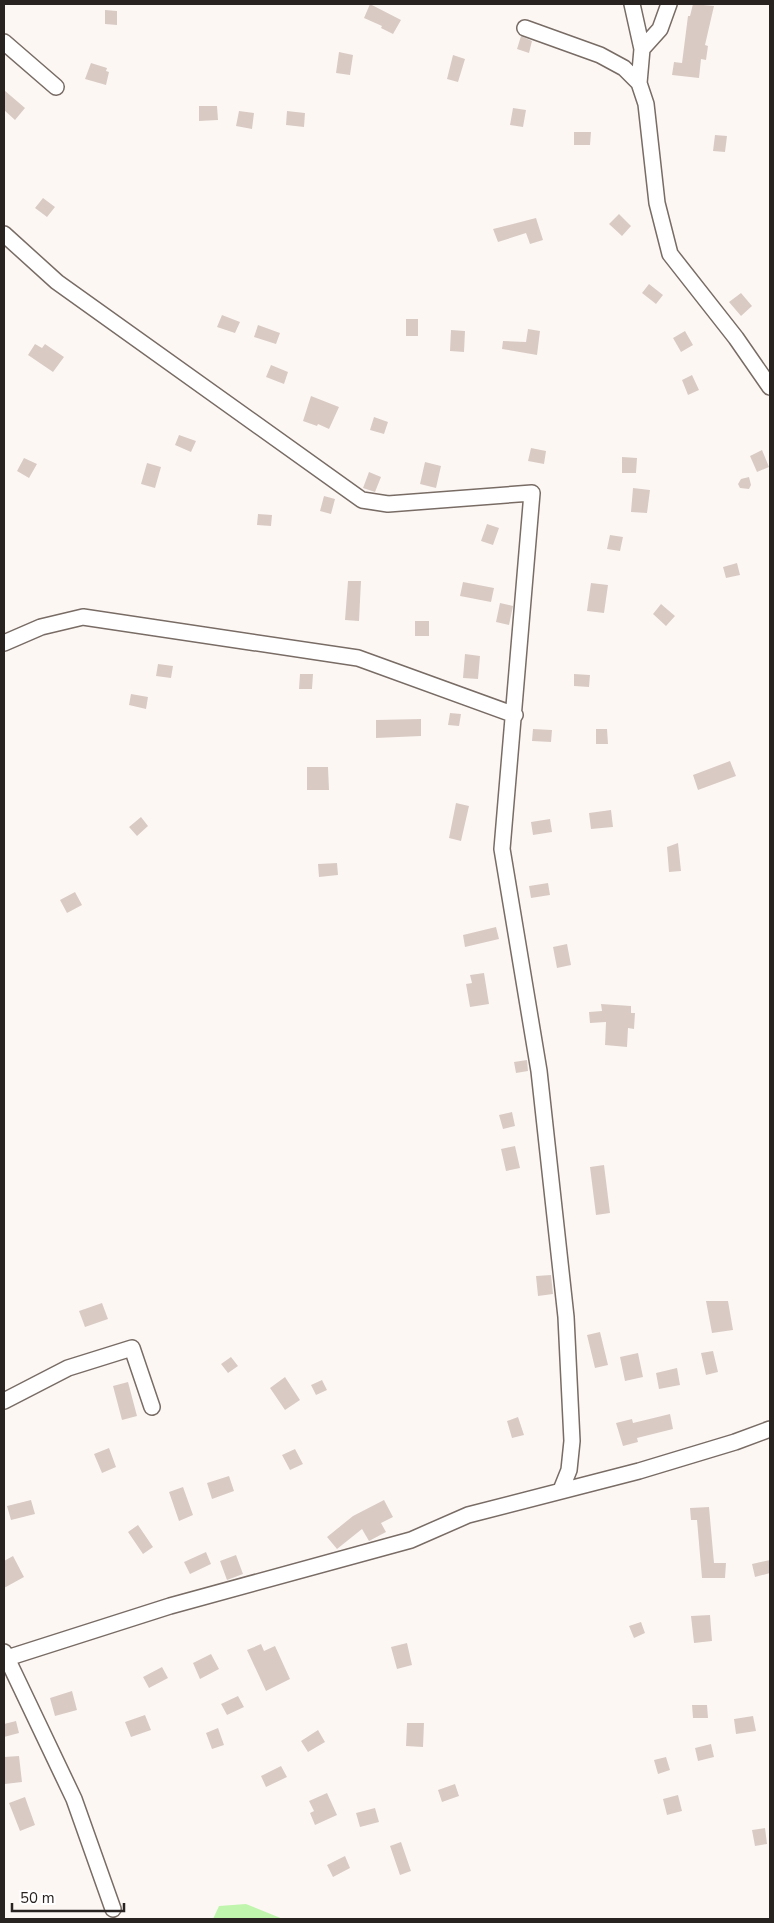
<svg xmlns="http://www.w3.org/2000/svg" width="774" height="1923" viewBox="0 0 774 1923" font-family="'Nunito Sans',sans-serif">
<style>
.green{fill:#c0f5ad}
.building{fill:#d9cbc4}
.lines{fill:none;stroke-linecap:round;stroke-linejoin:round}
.minor-casing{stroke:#786c65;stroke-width:18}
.minor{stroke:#fff;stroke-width:15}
</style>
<rect width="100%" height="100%" fill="#fdf7f4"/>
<!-- green -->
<path class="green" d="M 246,1904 L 283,1919 L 213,1919 L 219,1906 Z"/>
<!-- building -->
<path class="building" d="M 370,4 L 401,20 L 393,34 L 381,28 L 382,26 L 364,18 Z
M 693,4 L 714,6 L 705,45 L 708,46 L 706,60 L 701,59 L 699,78 L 672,75 L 674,62 L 682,63 L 688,16 L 690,16 Z
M 105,10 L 117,11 L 117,25 L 105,24 Z
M 521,36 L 532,41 L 529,53 L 517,49 Z
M 339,52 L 353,55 L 350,75 L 336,73 Z
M 453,55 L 465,59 L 458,82 L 447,79 Z
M 91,63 L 107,68 L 106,71 L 109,72 L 106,85 L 85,79 Z
M 4,90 L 25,108 L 15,120 L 4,110 Z
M 199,106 L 217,106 L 218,120 L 199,121 Z
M 513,108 L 526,110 L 523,127 L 510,125 Z
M 239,111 L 254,113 L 252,129 L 236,126 Z
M 287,111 L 305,113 L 304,127 L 286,125 Z
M 574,132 L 591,132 L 590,145 L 574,145 Z
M 715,135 L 727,136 L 725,152 L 713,151 Z
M 43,198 L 55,207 L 47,217 L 35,208 Z
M 619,214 L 631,226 L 622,236 L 609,224 Z
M 536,218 L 543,240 L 530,244 L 526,233 L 498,242 L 493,229 Z
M 649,284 L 663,295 L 656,304 L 642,293 Z
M 741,293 L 752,306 L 741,316 L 729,302 Z
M 222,315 L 240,322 L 235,333 L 217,327 Z
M 406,319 L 418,319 L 418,336 L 406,336 Z
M 258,325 L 280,333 L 276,344 L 254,337 Z
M 528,329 L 540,331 L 537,355 L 502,349 L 503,341 L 526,342 Z
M 451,330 L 465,331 L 464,352 L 450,351 Z
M 685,331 L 693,345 L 681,352 L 673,338 Z
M 35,344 L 42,348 L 45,344 L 64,357 L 53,372 L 28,355 Z
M 271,365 L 288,372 L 284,384 L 266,377 Z
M 692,375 L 699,390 L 688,395 L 682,380 Z
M 311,396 L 339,407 L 329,429 L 318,424 L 317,426 L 303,421 Z
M 374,417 L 388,422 L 384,434 L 370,430 Z
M 179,435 L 196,441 L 191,452 L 175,445 Z
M 531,448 L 546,451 L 544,464 L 528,461 Z
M 762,450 L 769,467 L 757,472 L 750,456 Z
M 622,457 L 637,458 L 636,473 L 622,473 Z
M 24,458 L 37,464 L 29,478 L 17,471 Z
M 425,462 L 441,466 L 436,488 L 420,484 Z
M 147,463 L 161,467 L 155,488 L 141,484 Z
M 369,472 L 381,477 L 375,492 L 363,488 Z
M 749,477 L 751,485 L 749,489 L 740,488 L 738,484 L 741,479 Z
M 633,488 L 650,490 L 647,513 L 631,512 Z
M 324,496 L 335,499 L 331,514 L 320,511 Z
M 258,514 L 272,515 L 271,526 L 257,525 Z
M 487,524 L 499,528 L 493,545 L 481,541 Z
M 610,535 L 623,537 L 620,551 L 607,549 Z
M 737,563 L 740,575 L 726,578 L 723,567 Z
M 348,581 L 361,581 L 359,621 L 345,620 Z
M 463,582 L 494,588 L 491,602 L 460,596 Z
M 591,583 L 608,585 L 604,613 L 587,611 Z
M 500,603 L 513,606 L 509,625 L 496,622 Z
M 661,604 L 675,616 L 666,626 L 653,614 Z
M 415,621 L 429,621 L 429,636 L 415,636 Z
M 465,654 L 480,656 L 478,679 L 463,678 Z
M 158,664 L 173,666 L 171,678 L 156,676 Z
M 300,674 L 313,674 L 312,689 L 299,689 Z
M 574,674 L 590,675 L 589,687 L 574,686 Z
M 131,694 L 148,697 L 146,709 L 129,705 Z
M 450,713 L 461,714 L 459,726 L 448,725 Z
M 421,719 L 421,736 L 376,738 L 376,720 Z
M 533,729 L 552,730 L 551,742 L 532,741 Z
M 596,729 L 607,729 L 608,744 L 596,744 Z
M 730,761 L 736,776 L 698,790 L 693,775 Z
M 307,767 L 328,767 L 329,790 L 307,790 Z
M 456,803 L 469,806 L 461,841 L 449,838 Z
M 611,810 L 613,827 L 591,829 L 589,813 Z
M 141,817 L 148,826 L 137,836 L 129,827 Z
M 550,819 L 552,832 L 533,835 L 531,822 Z
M 678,843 L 681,871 L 669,872 L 667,847 Z
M 337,863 L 338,875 L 319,877 L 318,864 Z
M 548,883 L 550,895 L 531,898 L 529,886 Z
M 75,892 L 82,905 L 67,913 L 60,900 Z
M 496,927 L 499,939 L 465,947 L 463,935 Z
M 567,944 L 571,965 L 557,968 L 553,947 Z
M 484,973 L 489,1004 L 470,1007 L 466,984 L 472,983 L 470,975 Z
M 601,1004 L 631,1006 L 631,1013 L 635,1013 L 634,1029 L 628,1028 L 627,1047 L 605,1045 L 606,1022 L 590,1023 L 589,1012 L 602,1011 Z
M 527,1060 L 528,1071 L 516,1073 L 514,1062 Z
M 512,1112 L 515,1126 L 503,1129 L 499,1115 Z
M 515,1146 L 520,1168 L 506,1171 L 501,1149 Z
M 604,1165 L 610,1213 L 596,1215 L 590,1167 Z
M 551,1275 L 553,1294 L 538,1296 L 536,1276 Z
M 706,1301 L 728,1301 L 733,1330 L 712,1333 Z
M 102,1303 L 108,1319 L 85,1327 L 79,1311 Z
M 600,1332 L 608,1365 L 595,1368 L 587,1335 Z
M 713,1351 L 718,1372 L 706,1375 L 701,1353 Z
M 638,1353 L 643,1377 L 625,1381 L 620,1357 Z
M 231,1357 L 238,1366 L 228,1373 L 221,1364 Z
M 677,1368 L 680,1385 L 659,1389 L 656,1373 Z
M 285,1377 L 300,1400 L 285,1410 L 270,1388 Z
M 322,1380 L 327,1390 L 316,1395 L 311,1385 Z
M 128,1382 L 137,1416 L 122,1420 L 113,1386 Z
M 670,1414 L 673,1429 L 637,1438 L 638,1442 L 623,1446 L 616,1423 L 632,1419 L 633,1423 Z
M 518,1417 L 524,1435 L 512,1438 L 507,1421 Z
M 109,1448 L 116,1467 L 102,1473 L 94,1454 Z
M 295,1449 L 303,1464 L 290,1470 L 282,1455 Z
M 229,1476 L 234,1491 L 212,1499 L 207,1483 Z
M 183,1487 L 193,1515 L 179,1521 L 169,1492 Z
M 31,1500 L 35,1514 L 11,1520 L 7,1506 Z
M 384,1500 L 393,1517 L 381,1523 L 386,1532 L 369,1541 L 362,1529 L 337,1549 L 327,1537 L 353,1516 Z
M 709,1507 L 714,1563 L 726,1563 L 725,1578 L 702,1578 L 697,1520 L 691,1520 L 690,1508 Z
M 138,1525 L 153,1547 L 143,1554 L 128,1532 Z
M 206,1552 L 211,1564 L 190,1574 L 184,1562 Z
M 236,1555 L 243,1574 L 227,1580 L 220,1561 Z
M 13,1556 L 24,1577 L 4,1588 L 4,1561 Z
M 770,1560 L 770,1573 L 755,1577 L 752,1564 Z
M 710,1615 L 712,1641 L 694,1643 L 691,1616 Z
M 641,1622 L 645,1633 L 634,1638 L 629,1626 Z
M 407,1643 L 412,1665 L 397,1669 L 391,1647 Z
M 261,1644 L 264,1651 L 275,1646 L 290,1679 L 266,1691 L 247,1650 Z
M 211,1654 L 219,1669 L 200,1679 L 193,1663 Z
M 162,1667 L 168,1678 L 149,1688 L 143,1677 Z
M 72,1691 L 77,1710 L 55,1716 L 50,1698 Z
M 238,1696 L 244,1707 L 227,1715 L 221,1704 Z
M 692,1705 L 707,1705 L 708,1718 L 693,1718 Z
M 145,1715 L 151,1730 L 131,1737 L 125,1722 Z
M 753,1716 L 756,1731 L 736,1734 L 734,1719 Z
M 16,1721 L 19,1733 L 4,1737 L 4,1724 Z
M 407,1723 L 424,1723 L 423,1747 L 406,1746 Z
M 218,1728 L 224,1745 L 212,1749 L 206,1733 Z
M 318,1730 L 325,1742 L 308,1752 L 301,1741 Z
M 711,1744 L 714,1757 L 698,1761 L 695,1748 Z
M 19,1756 L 22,1782 L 5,1784 L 4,1757 Z
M 666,1757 L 670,1770 L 658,1774 L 654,1760 Z
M 281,1766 L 287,1777 L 266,1787 L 261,1776 Z
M 455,1784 L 459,1796 L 442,1802 L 438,1790 Z
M 327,1793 L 337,1815 L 315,1825 L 310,1813 L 314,1811 L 309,1801 Z
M 678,1795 L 682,1811 L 667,1815 L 663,1799 Z
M 25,1797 L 35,1825 L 20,1831 L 9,1803 Z
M 375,1808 L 379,1822 L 360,1827 L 356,1813 Z
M 765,1828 L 767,1844 L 755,1846 L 752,1830 Z
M 401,1842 L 411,1871 L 400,1875 L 390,1846 Z
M 345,1856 L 350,1868 L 333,1877 L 327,1865 Z"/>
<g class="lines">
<defs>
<path id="minor" d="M 632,4 L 642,49 L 639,83 L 646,104 L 657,203 L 670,254 L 736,338 L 770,387
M 525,28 L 600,55 L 624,68 L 639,83
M 4,42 L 56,87
M 642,49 L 660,29 L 669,4
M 4,234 L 57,282 L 362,500 L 388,504 L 532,493 L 502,849 L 539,1071 L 566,1317 L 572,1441 L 569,1470 L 561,1490
M 4,643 L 41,627 L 83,617 L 358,658 L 515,715
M 4,1401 L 68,1368 L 132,1348 L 152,1407
M 4,1652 L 74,1799 L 113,1909
M 4,1659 L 170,1606 L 411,1540 L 468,1515 L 639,1471 L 735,1442 L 770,1429"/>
</defs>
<!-- minor casing -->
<use href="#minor" class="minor-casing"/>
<!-- minor -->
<use href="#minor" class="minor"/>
</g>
<!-- border -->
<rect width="774" height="1923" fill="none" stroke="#282320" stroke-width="10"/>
<!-- scale -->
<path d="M12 1903v8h112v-8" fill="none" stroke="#282320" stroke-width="2.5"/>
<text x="20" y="1903" font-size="15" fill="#282320" stroke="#ffffff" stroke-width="4" paint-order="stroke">50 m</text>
</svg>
